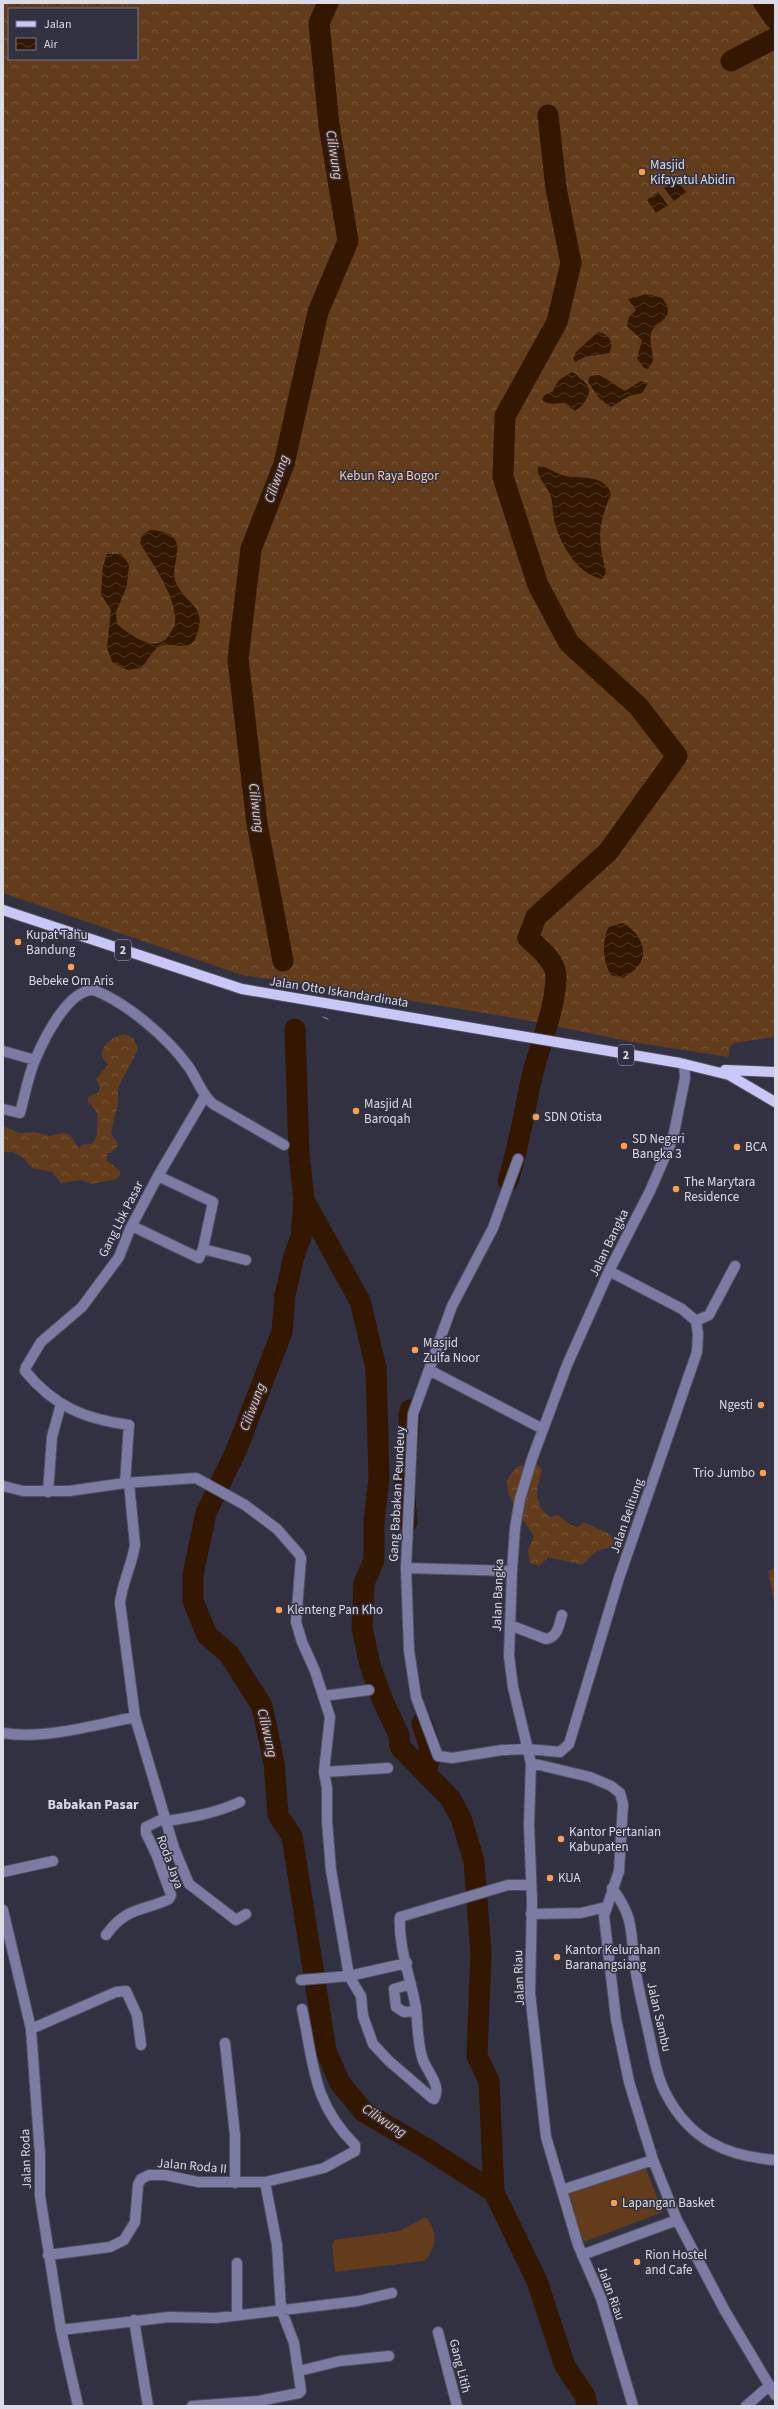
<svg xmlns="http://www.w3.org/2000/svg" width="778" height="2409" viewBox="0 0 778 2409" font-family="'Source Sans 3',sans-serif">
<style>
.grass{fill:#623c1b}
.forest{fill:url(#forest-crowns);fill-rule:evenodd}
.water{fill:url(#water-waves)}
.lines{fill:none;stroke-linecap:round;stroke-linejoin:round}
.river{stroke:#331700;stroke-width:21}
.minor-casing{stroke:#505060;stroke-width:12}
.major-casing{stroke:#505060;stroke-width:12}
.minor{stroke:#7c7ba3;stroke-width:10}
.major{stroke:#c8c7f8;stroke-width:10}
.tram{stroke:#9494a1;stroke-width:1}
.poi-dot{fill:#fa9f4e;stroke:#313142;stroke-width:1.5}
.labels{text-anchor:middle;dominant-baseline:central;stroke-width:3;stroke-linejoin:round;paint-order:stroke}
.shield{fill:#313142;stroke:#a8a8b5;stroke-width:1}
.shield-label{font-size:12px;font-weight:bold;fill:#dbdbe6}
.poi-label{font-size:13px;fill:#dbdbe6;stroke:#313142;text-anchor:start}
.park-label{font-size:13px;fill:#f7ceaf;stroke:#313142}
.street-label{font-size:13px;fill:#dbdbe6;stroke:#313142}
.water-label{font-size:14px;font-style:italic;fill:#f9c49a;stroke:#313142}
.neighbourhood-label{font-size:14px;font-weight:bold;fill:#dbdbe6;stroke:#313142}
</style>
<defs>
<pattern id="forest-crowns" width="20" height="18" patternUnits="userSpaceOnUse"><rect width="20" height="18" fill="#623c1b"/><path d="M2 6a3 3 0 1 1 6 0M12 15a3 3 0 1 1 6 0" fill="none" stroke="#78583c"/></pattern>
<pattern id="water-waves" width="16" height="10" patternUnits="userSpaceOnUse"><rect width="16" height="10" fill="#331700"/><path d="M0 5q4-4 8 0t8 0" fill="none" stroke="#503825"/></pattern>
</defs>
<rect width="100%" height="100%" fill="#313142"/>
<!-- grass -->
<path class="grass" d="M 644,2164 L 663,2212 L 584,2242 L 565,2194 Z
M 426,2217 C 437,2230 438,2249 424,2261 L 335,2272 L 332,2244 L 334,2240 L 399,2231 Z"/>
<!-- forest -->
<path class="forest" d="M 3,3 L 775,3 L 775,1037 L 734,1043 L 730,1047 L 729,1057 L 632,1042 L 526,1020 L 388,997 L 242,975 L 3,893 ZM 9,9 L 137,9 L 137,59 L 9,59 Z
M 125,1034 L 134,1039 L 138,1049 L 118,1088 L 118,1104 L 111,1132 C 119,1149 123,1142 107,1155 L 107,1161 L 120,1170 L 120,1175 L 116,1179 L 91,1184 L 81,1180 L 61,1183 L 52,1172 L 32,1168 L 22,1157 L 13,1152 L 3,1152 L 3,1126 L 19,1133 L 35,1132 L 50,1136 L 65,1133 L 70,1135 L 79,1149 L 81,1145 C 84,1144 88,1145 91,1144 C 100,1140 97,1120 97,1112 L 88,1102 L 88,1097 L 97,1093 L 100,1088 L 96,1079 L 108,1065 C 106,1062 102,1058 102,1054 C 102,1044 116,1035 125,1034 Z
M 537,1465 L 542,1469 C 537,1487 532,1505 550,1517 L 558,1515 L 571,1525 L 578,1527 L 583,1522 L 608,1533 L 614,1539 L 611,1547 L 597,1551 L 582,1565 L 549,1557 L 539,1566 L 530,1563 L 528,1551 L 534,1536 C 526,1524 507,1499 507,1485 C 506,1478 514,1471 518,1466 Z
M 775,1569 L 775,1607 L 768,1570 Z"/>
<!-- water -->
<path class="water" d="M 676,179 L 686,192 L 674,201 L 664,188 Z
M 658,192 L 668,205 L 656,213 L 647,200 Z
M 647,294 L 662,298 C 679,318 655,321 651,333 C 649,340 653,353 653,361 L 648,369 L 644,368 L 637,358 L 642,340 L 627,326 L 629,317 L 636,310 L 628,299 Z
M 598,332 C 609,334 615,343 609,353 L 585,357 L 575,362 L 573,357 L 577,351 Z
M 572,372 C 578,374 577,376 581,379 C 596,388 587,403 575,411 L 564,403 L 548,404 L 542,400 L 544,395 L 552,392 L 559,380 Z
M 600,375 L 625,391 L 641,381 L 648,383 L 642,393 L 629,396 L 611,407 L 600,399 L 588,382 L 590,376 Z
M 538,466 C 547,466 556,474 565,476 C 581,479 605,474 611,494 C 597,527 598,538 606,573 L 602,579 C 577,574 559,543 554,519 C 552,512 553,504 551,497 C 548,487 536,477 538,466 Z
M 150,530 C 197,533 167,563 176,583 C 186,605 210,606 195,639 C 188,653 169,640 158,647 C 152,652 146,662 141,668 L 127,670 L 112,662 L 107,647 L 111,610 L 101,594 L 103,566 L 107,554 L 121,554 L 129,564 L 127,586 L 116,612 L 117,624 C 130,635 156,655 169,635 C 174,628 176,623 175,615 C 171,588 153,565 140,543 L 142,535 Z
M 623,923 C 637,931 651,950 638,966 C 634,971 628,974 623,978 L 611,975 C 603,962 601,940 609,927 Z"/>
<g class="lines">
<!-- river -->
<path class="river" d="M 764,3 L 775,19
M 731,61 L 775,38
M 283,961 L 257,824 L 238,659 L 251,549 L 284,464 L 318,312 L 348,241 L 329,125 L 319,23 L 328,3
M 295,1029 L 299,1153 L 304,1200 L 360,1301 L 376,1368 L 379,1478 L 374,1522 L 374,1560 L 364,1583 L 362,1628 L 370,1665 L 383,1701 L 399,1735 L 400,1747 L 450,1798 L 461,1818 L 474,1861 L 481,1953 L 477,2056 L 489,2081 L 494,2192 L 537,2281 L 565,2366 L 585,2396 L 587,2406
M 508,1181 C 519,1147 524,1112 532,1077 C 539,1046 556,1008 556,976 C 556,961 538,947 528,938 L 536,917 L 608,852 L 677,756 L 638,706 L 569,643 L 538,585 L 503,477 L 505,416 L 557,322 L 571,263 L 556,188 L 548,115
M 304,1200 L 301,1237 L 294,1256 L 285,1295 L 282,1332 L 236,1451 L 206,1513 L 193,1575 L 193,1601 L 207,1635 L 229,1654 L 262,1706 L 274,1763 L 278,1815 L 292,1836 L 326,2051 L 340,2083 L 364,2112 L 429,2150 L 494,2192
M 407,1522 L 404,1488 L 410,1410
M 422,1723 C 427,1739 435,1755 425,1771"/>
<defs>
<path id="minor" d="M 3,1051 L 35,1060
M 3,1109 L 20,1113 C 25,1095 28,1076 35,1060 C 44,1039 68,989 94,990 C 127,1003 167,1037 188,1066 C 197,1078 201,1094 213,1104 L 284,1145
M 518,1159 L 493,1228 L 452,1306 L 413,1414 L 406,1568 L 409,1650 L 416,1697 L 438,1756 L 452,1758 L 502,1750 L 527,1749 L 560,1752 L 569,1744 L 619,1578 L 697,1352 L 698,1334 L 696,1321 L 709,1315 L 735,1266
M 158,1176 L 213,1202 L 203,1249
M 132,1226 L 199,1258 L 203,1249 L 246,1260
M 609,1271 L 682,1309 L 696,1321
M 429,1370 L 543,1429
M 125,1483 L 129,1425 C 84,1419 54,1406 25,1371 L 26,1367 L 41,1342 L 82,1307 L 119,1257 L 130,1229 L 158,1176 L 205,1096
M 129,1483 L 135,1545 C 132,1565 122,1583 120,1603 L 135,1717 L 174,1848 L 189,1884 L 236,1920 L 246,1914
M 3,1486 L 23,1491 L 69,1491 L 125,1483 L 196,1478 L 245,1505 L 277,1529 L 299,1554 L 301,1558 L 296,1622 L 302,1642 L 315,1671 L 330,1717 L 324,1772 L 327,1788 L 327,1821 L 331,1870 L 349,1976 L 361,1996 L 363,2016 L 373,2044 L 389,2061 L 432,2098 L 434,2099 C 442,2086 427,2071 423,2060 C 417,2043 418,2025 416,2008 C 411,1979 398,1947 400,1917 L 508,1885 L 531,1885
M 48,1492 L 52,1437 L 61,1404
M 406,1568 L 512,1571
M 510,1625 L 546,1639 C 558,1637 559,1625 562,1615
M 323,1696 L 369,1690
M 3,1733 C 43,1740 95,1725 135,1717
M 531,1763 L 590,1777 L 611,1786 L 620,1793 L 623,1804 L 619,1871 L 604,1916 L 616,2019 L 629,2082 L 653,2160 L 677,2220 L 725,2311 L 775,2395
M 324,1772 L 388,1768
M 167,1821 C 193,1817 216,1813 240,1802
M 3,1872 L 53,1861
M 612,1888 C 637,1921 629,1935 636,1973 C 639,1992 644,2011 648,2030 C 653,2051 656,2075 666,2094 C 690,2140 726,2156 775,2160
M 3,1910 L 31,2029 L 40,2155 L 40,2196 L 61,2330 L 78,2406
M 531,1914 L 581,1913 L 606,1907
M 106,1935 C 127,1906 142,1912 169,1899 L 171,1895 L 157,1856 L 146,1833 L 146,1827 L 165,1818
M 301,1980 L 349,1976 L 407,1963
M 411,1984 L 394,1989 L 396,2007 L 404,2012 L 416,2011
M 31,2029 L 116,1992 L 126,1991 L 137,2015 L 141,2045
M 225,2043 L 235,2135 L 235,2183
M 562,2190 L 653,2160
M 48,2255 L 110,2247 L 124,2240 L 135,2222 L 138,2185 L 141,2179 L 149,2175 L 165,2175 L 198,2182 L 265,2182 L 324,2168 L 355,2151 L 355,2145 C 312,2102 314,2064 302,2009
M 582,2255 L 677,2220
M 237,2263 L 237,2315
M 134,2320 L 148,2406
M 61,2330 L 169,2317 L 216,2318 L 358,2301 L 392,2293
M 438,2332 L 457,2406
M 299,2371 L 340,2361 L 389,2356
M 192,2406 L 259,2401 L 299,2393 L 301,2391 L 294,2343 L 281,2309 L 277,2245 L 265,2182
M 633,2406 L 601,2298 L 578,2245 L 546,2137 L 530,1993 L 532,1901 L 529,1825 L 531,1763 L 513,1687 L 509,1656 L 512,1571 L 515,1528 L 520,1499 L 532,1459 L 567,1365 L 609,1271 L 650,1191 L 673,1138 L 685,1078 L 684,1064
M 746,2406 L 769,2386"/>
<path id="major" d="M 3,910 L 242,989 L 680,1063 L 729,1075 L 775,1102
M 725,1070 L 775,1072"/>
</defs>
<!-- minor casing -->
<use href="#minor" class="minor-casing"/>
<!-- major casing -->
<use href="#major" class="major-casing"/>
<!-- minor -->
<use href="#minor" class="minor"/>
<!-- major -->
<use href="#major" class="major"/>
<!-- tram -->
<path class="tram" d="M 323,1017 L 328,1019"/>
</g>
<!-- markers -->
<g class="poi-dot">
<circle cx="642" cy="172" r="4"/>
<circle cx="18" cy="942" r="4"/>
<circle cx="71" cy="967" r="4"/>
<circle cx="356" cy="1111" r="4"/>
<circle cx="536" cy="1117" r="4"/>
<circle cx="624" cy="1146" r="4"/>
<circle cx="737" cy="1147" r="4"/>
<circle cx="676" cy="1189" r="4"/>
<circle cx="415" cy="1350" r="4"/>
<circle cx="761" cy="1405" r="4"/>
<circle cx="763" cy="1473" r="4"/>
<circle cx="279" cy="1610" r="4"/>
<circle cx="561" cy="1839" r="4"/>
<circle cx="550" cy="1878" r="4"/>
<circle cx="557" cy="1957" r="4"/>
<circle cx="614" cy="2203" r="4"/>
<circle cx="637" cy="2262" r="4"/>
</g>
<g class="labels">
<!-- shield labels -->
<g class="shield">
<rect x="115" y="940" width="16" height="20" rx="3"/>
<rect x="618" y="1045" width="16" height="20" rx="3"/>
</g>
<g class="shield-label">
<text x="123" y="950">2</text>
<text x="626" y="1055">2</text>
</g>
<!-- poi labels -->
<g class="poi-label">
<text x="650" y="165">Masjid<tspan x="650" dy="15">Kifayatul Abidin</tspan></text>
<text x="26" y="935">Kupat Tahu<tspan x="26" dy="15">Bandung</tspan></text>
<text x="71" y="981" text-anchor="middle">Bebeke Om Aris</text>
<text x="364" y="1104">Masjid Al<tspan x="364" dy="15">Baroqah</tspan></text>
<text x="544" y="1117">SDN Otista</text>
<text x="632" y="1139">SD Negeri<tspan x="632" dy="15">Bangka 3</tspan></text>
<text x="745" y="1147">BCA</text>
<text x="684" y="1182">The Marytara<tspan x="684" dy="15">Residence</tspan></text>
<text x="423" y="1343">Masjid<tspan x="423" dy="15">Zulfa Noor</tspan></text>
<text x="753" y="1405" text-anchor="end">Ngesti</text>
<text x="755" y="1473" text-anchor="end">Trio Jumbo</text>
<text x="287" y="1610">Klenteng Pan Kho</text>
<text x="569" y="1832">Kantor Pertanian<tspan x="569" dy="15">Kabupaten</tspan></text>
<text x="558" y="1878">KUA</text>
<text x="565" y="1950">Kantor Kelurahan<tspan x="565" dy="15">Baranangsiang</tspan></text>
<text x="622" y="2203">Lapangan Basket</text>
<text x="645" y="2255">Rion Hostel<tspan x="645" dy="15">and Cafe</tspan></text>
</g>
<!-- park labels -->
<g class="park-label">
<text x="389" y="476">Kebun Raya Bogor</text>
</g>
<!-- street labels -->
<g class="street-label">
<text transform="translate(339 992) rotate(9)">Jalan Otto Iskandardinata</text>
<text transform="translate(121 1219) rotate(-63)">Gang Lbk Pasar</text>
<text transform="translate(609 1243) rotate(-64)">Jalan Bangka</text>
<text transform="translate(397 1494) rotate(-87)">Gang Babakan Peundeuy</text>
<text transform="translate(627 1516) rotate(-71)">Jalan Belitung</text>
<text transform="translate(498 1595) rotate(-88)">Jalan Bangka</text>
<text transform="translate(170 1862) rotate(70)">Roda Jaya</text>
<text transform="translate(519 1978) rotate(-92)">Jalan Riau</text>
<text transform="translate(659 2017) rotate(77)">Jalan Sambu</text>
<text transform="translate(26 2159) rotate(-92)">Jalan Roda</text>
<text transform="translate(192 2166) rotate(5)">Jalan Roda II</text>
<text transform="translate(611 2293) rotate(70)">Jalan Riau</text>
<text transform="translate(460 2366) rotate(76)">Gang Litih</text>
</g>
<!-- water labels -->
<g class="water-label">
<text transform="translate(334 155) rotate(81)">Ciliwung</text>
<text transform="translate(277 479) rotate(-71)">Ciliwung</text>
<text transform="translate(256 808) rotate(83)">Ciliwung</text>
<text transform="translate(253 1407) rotate(-69)">Ciliwung</text>
<text transform="translate(267 1733) rotate(77)">Ciliwung</text>
<text transform="translate(384 2121) rotate(33)">Ciliwung</text>
</g>
<!-- neighbourhood labels -->
<g class="neighbourhood-label">
<text x="93" y="1805">Babakan Pasar</text>
</g>
</g>
<!-- border -->
<rect width="778" height="2409" fill="none" stroke="#dbdbe6" stroke-width="8"/>
<!-- legend -->
<rect x="8" y="8" width="130" height="52" fill="#313142" stroke="#757584"/>
<rect x="16" y="21" width="20" height="6" fill="#c8c7f8" stroke="#757584"/>
<text x="44" y="28" font-size="12" fill="#dbdbe6">Jalan</text>
<rect x="16" y="38" width="20" height="12" fill="url(#water-waves)" stroke="#757584"/>
<text x="44" y="48" font-size="12" fill="#dbdbe6">Air</text>
</svg>
